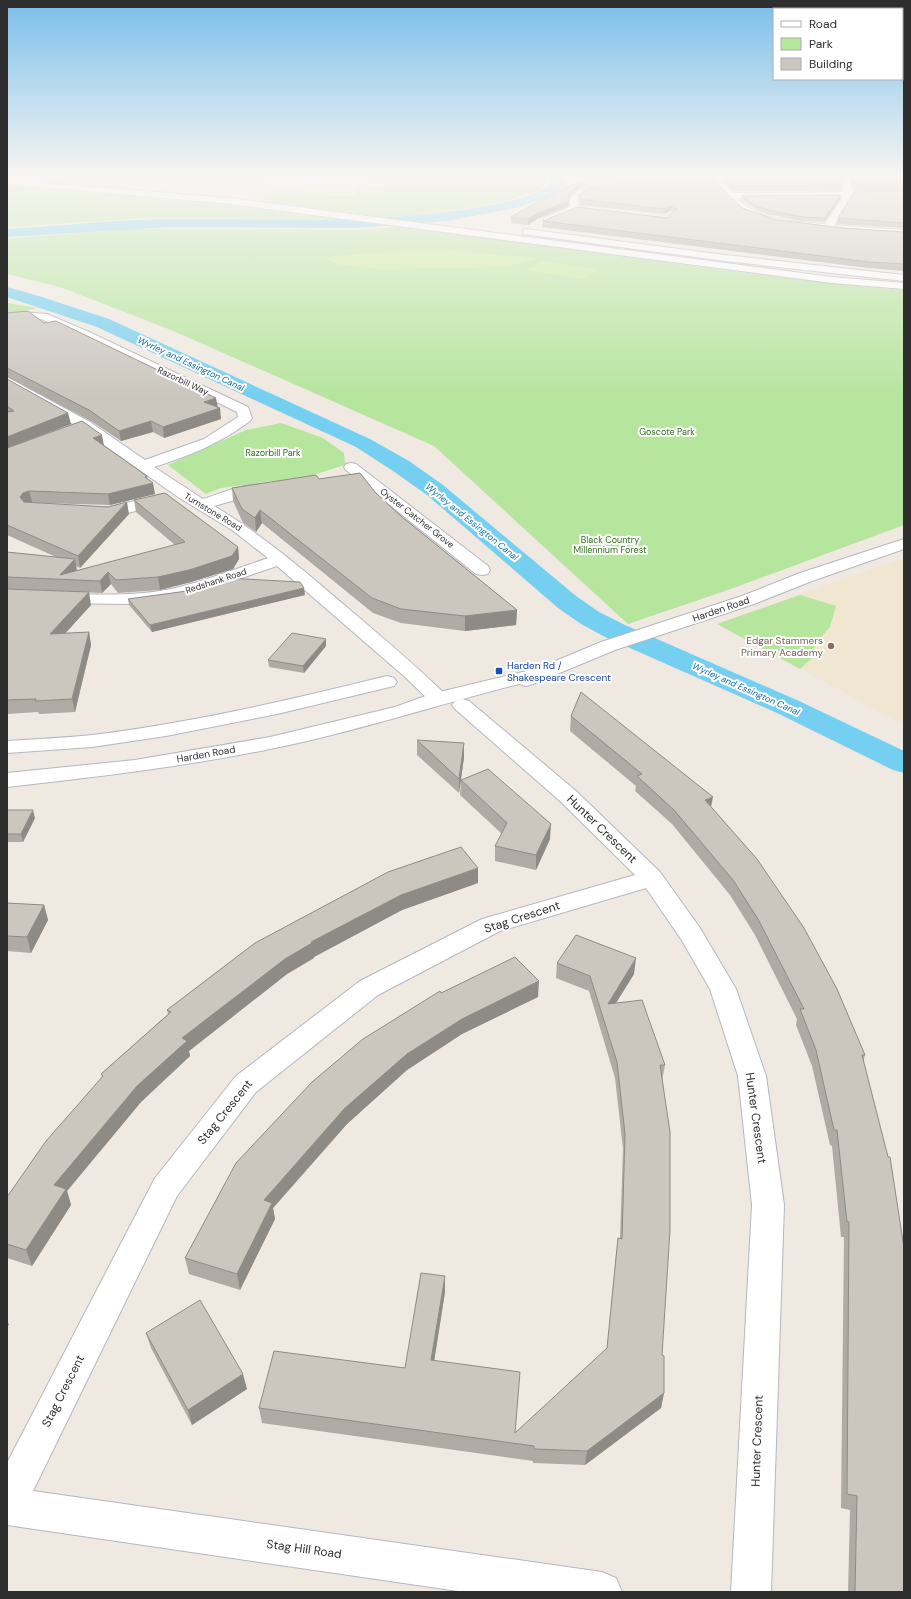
<svg xmlns="http://www.w3.org/2000/svg" width="911" height="1599" viewBox="0 0 911 1599" font-family="'DM Sans',sans-serif">
<style>
.education{fill:#f0e6d1}
.medical{fill:#f5dfe0}
.green{fill:#b6e59e}
.pitch{fill:#c9ec9a}
.lines{fill:none;stroke-linecap:round;stroke-linejoin:round}
.canal{fill:#75cff0;fill-rule:evenodd}
.street-casing{stroke:#b4b7c1;stroke-width:2}
.secondary-casing{stroke:#b4b7c1;stroke-width:2}
.street{fill:#fff;fill-rule:evenodd}
.secondary{fill:#fff;fill-rule:evenodd}
.wall{fill:#afaba4}
.shaded-wall{fill:#8e8b86}
.building{fill:#cbc7bf;stroke:#8e8b86}
.education-dot{fill:#8d6e63;stroke:#fff;stroke-width:1.5}
.transit-dot{fill:#1a4fb4;stroke:#fff;stroke-width:1.5}
.labels{text-anchor:middle;dominant-baseline:central;stroke-width:4;stroke-linejoin:round;paint-order:stroke}
.far-water-label{font-size:9px;font-style:italic;fill:#0d6fa3;stroke:#fff}
.far-street-label{font-size:9px;fill:#2e2e2e;stroke:#fff}
.far-park-label{font-size:9px;fill:#2c6e1b;stroke:#fff}
.street-label{font-size:10px;fill:#2e2e2e;stroke:#fff}
.education-label{font-size:10px;fill:#785e54;stroke:#fff;text-anchor:end}
.transit-label{font-size:10px;fill:#164399;stroke:#fff;text-anchor:start}
.near-street-label{font-size:12px;fill:#2e2e2e;stroke:#fff}
</style>
<rect width="100%" height="100%" fill="#efe9e1"/>
<!-- education -->
<path class="education" d="M 904,558 L 904,725 L 717,624 Z"/>
<!-- medical -->
<path class="medical" d="M 7,173 L 290,173 L 265,178 L 265,184 L 242,199 L 47,182 L 7,177 Z"/>
<!-- green -->
<path class="green" d="M 374,173 L 535,173 L 547,177 L 541,190 L 506,201 L 436,213 L 387,218 L 263,201 L 263,198 L 272,195 L 277,190 L 303,190 L 305,188 L 330,188 L 328,196 L 355,196 L 358,188 L 384,185 L 385,182 L 372,182 Z
M 7,185 L 371,219 L 149,218 L 7,227 Z
M 413,226 L 722,270 L 865,287 L 904,290 L 904,525 L 728,590 L 628,624 L 434,446 L 171,330 L 60,287 L 7,274 L 7,239 L 12,238 L 134,229 L 356,230 Z
M 7,303 L 38,308 L 7,314 Z
M 281,423 L 323,438 L 344,453 L 345,465 L 310,476 L 221,488 L 206,494 L 168,465 L 246,430 Z
M 800,595 L 836,606 L 830,627 L 816,643 L 812,658 L 800,669 L 717,624 Z"/>
<!-- pitch -->
<path class="pitch" d="M 453,251 L 537,258 L 507,267 L 382,269 L 339,265 L 325,257 L 376,253 Z
M 543,261 L 598,270 L 582,279 L 526,270 Z"/>
<g class="lines">
<!-- canal -->
<path class="canal" d="M 544,173 L 557,173 L 564,179 L 561,188 L 549,197 L 516,208 L 446,221 L 355,228 L 171,227 L 7,237 L 7,229 C 62,226 118,219 173,219 C 276,218 379,225 480,207 C 505,202 531,199 551,184 L 552,180 Z
M 7,287 L 42,297 L 109,319 L 370,439 L 409,461 L 443,485 L 576,596 L 599,612 L 625,625 L 799,701 L 904,751 L 904,773 L 893,770 L 777,713 L 605,637 L 581,624 L 558,608 L 427,495 L 393,471 L 356,447 L 97,327 L 7,297 Z"/>
<defs>
<path id="street" d="M 721,173 L 730,173 L 721,182 L 732,193 L 844,192 L 842,180 L 819,175 L 818,173 L 830,173 L 849,177 L 853,191 L 904,191 L 904,195 L 852,196 L 834,225 L 904,230 L 904,236 C 862,233 777,232 742,212 C 731,205 723,193 714,184 L 714,178 ZM 843,197 L 825,224 C 796,222 759,221 737,198 Z
M 594,184 L 609,185 L 613,187 C 604,195 591,183 577,200 L 579,208 L 578,210 L 550,222 L 544,222 L 544,218 L 570,207 L 569,200 L 578,190 Z
M 526,229 L 725,255 L 904,275 L 904,281 L 725,261 L 523,234 L 523,230 Z
M 22,312 L 47,314 L 89,332 L 248,407 L 252,418 L 250,421 C 221,443 189,456 154,467 L 203,499 C 220,494 249,481 266,485 L 268,488 L 266,491 L 214,506 C 263,535 306,572 349,609 C 382,637 414,664 445,694 L 448,698 L 445,702 L 438,704 L 431,702 L 405,677 L 277,566 L 188,596 L 131,604 L 52,603 L 7,600 L 7,590 C 60,593 129,600 180,587 C 210,579 239,568 268,558 L 232,530 L 178,497 L 80,428 L 7,386 L 7,377 L 90,422 L 145,460 L 204,439 L 238,417 L 237,412 L 81,336 L 41,319 L 22,318 L 7,320 L 7,314 Z
M 351,463 L 356,464 L 488,566 L 490,570 L 488,574 L 482,575 L 476,574 L 346,470 L 344,467 L 346,464 Z
M 163,494 L 168,496 L 171,499 L 168,502 C 147,507 114,520 94,515 L 91,512 L 94,509 L 110,507 Z
M 387,676 L 394,678 L 397,682 L 394,686 L 277,714 L 166,736 L 92,747 L 7,753 L 7,741 C 35,739 64,738 92,735 C 191,723 290,700 387,676 Z
M 462,699 L 469,701 L 576,791 L 660,872 L 700,928 L 736,989 L 766,1076 L 784,1205 L 771,1592 L 731,1592 L 752,1205 L 738,1076 L 710,989 L 681,939 L 646,888 L 500,931 L 378,995 L 256,1092 L 177,1196 L 33,1491 L 602,1572 L 616,1578 L 622,1592 L 465,1592 L 7,1525 L 7,1463 L 155,1178 L 236,1076 L 360,981 L 482,919 L 635,875 L 560,801 L 455,709 L 452,705 L 455,701 Z"/>
<path id="secondary" d="M 7,180 L 230,198 L 832,277 L 904,283 L 904,289 L 832,283 L 230,204 L 7,184 Z
M 904,539 L 904,549 L 812,581 L 754,604 L 615,650 L 533,684 L 526,686 L 519,684 C 436,705 355,732 270,749 C 183,767 95,777 7,787 L 7,773 L 135,760 L 270,737 L 395,707 L 431,694 L 539,668 L 601,642 L 742,596 L 800,573 Z"/>
</defs>
<!-- street casing -->
<use href="#street" class="street-casing"/>
<!-- secondary casing -->
<use href="#secondary" class="secondary-casing"/>
<!-- street -->
<use href="#street" class="street"/>
<!-- secondary -->
<use href="#secondary" class="secondary"/>
</g>
<!-- wall -->
<path class="wall" d="M 836,173 L 904,173 L 904,190 L 854,190 L 849,176 Z
M 590,177 L 713,178 L 713,179 L 742,208 L 777,220 L 844,228 L 904,232 L 904,271 L 868,268 L 542,227 L 543,221 L 667,218 L 674,213 L 671,210 L 665,214 L 580,205 L 579,200 L 579,195 L 606,186 L 610,184 L 609,184 L 594,182 L 582,186 L 573,193 L 568,198 L 568,206 L 537,219 L 528,225 L 511,223 L 511,217 Z
M 724,177 L 843,185 L 842,191 L 733,191 L 723,182 Z
M 904,191 L 904,228 L 837,224 L 838,218 Z
M 742,196 L 840,199 L 824,222 L 802,221 L 767,214 L 757,210 L 741,199 Z
M 7,313 L 44,323 L 218,407 L 221,419 L 164,438 L 153,432 L 121,441 L 91,421 L 7,377 Z
M 7,379 L 71,424 L 23,442 L 104,446 L 148,479 L 155,494 L 110,505 L 41,503 L 129,514 L 80,568 L 76,566 L 77,571 L 175,545 L 136,512 L 134,500 L 238,547 L 239,559 L 233,569 L 191,582 L 160,590 L 118,593 L 111,584 L 102,593 L 7,589 L 7,552 L 56,557 L 7,535 Z
M 319,479 L 375,492 L 402,517 L 517,610 L 516,625 L 465,631 L 401,623 L 373,613 L 262,523 L 256,532 L 243,523 L 233,501 L 232,488 Z
M 7,589 L 91,605 L 65,633 L 89,632 L 91,645 L 75,712 L 39,714 L 38,712 L 7,714 Z
M 305,595 L 152,632 L 129,605 L 128,599 Z
M 326,639 L 326,646 L 304,673 L 269,667 L 268,660 Z
M 571,716 L 711,807 L 865,1055 L 863,1062 L 904,1592 L 848,1592 L 850,1510 L 841,1508 L 844,1237 L 841,1237 L 832,1146 L 830,1145 L 812,1066 L 796,1025 L 797,1019 L 755,935 L 730,895 L 672,824 L 635,791 L 636,786 L 570,731 Z
M 417,740 L 464,743 L 464,757 L 461,780 L 550,839 L 536,870 L 495,861 L 495,846 L 502,834 L 460,795 L 461,781 L 459,793 L 417,755 Z
M 7,810 L 35,818 L 23,842 L 7,842 Z
M 478,883 L 402,910 L 314,957 L 314,958 L 287,974 L 189,1051 L 190,1056 L 141,1102 L 67,1191 L 71,1205 L 32,1266 L 7,1258 L 7,1197 L 102,1078 L 101,1074 L 168,1014 L 167,1010 L 255,943 Z
M 7,903 L 44,905 L 48,920 L 31,953 L 7,951 Z
M 557,963 L 634,974 L 616,1003 L 665,1065 L 662,1081 L 662,1355 L 664,1393 L 661,1408 L 585,1465 L 533,1463 L 533,1461 L 262,1423 L 259,1408 L 405,1368 L 445,1276 L 445,1292 L 434,1361 L 520,1372 L 515,1433 L 607,1349 L 616,1254 L 618,1238 L 620,1239 L 623,1149 L 615,1078 L 589,991 L 556,978 Z
M 441,993 L 538,997 L 462,1034 L 407,1070 L 347,1124 L 273,1208 L 275,1219 L 240,1290 L 189,1274 L 185,1258 Z
M 146,1333 L 247,1389 L 192,1425 L 151,1348 Z"/>
<!-- shaded-wall -->
<path class="shaded-wall" d="M 713,173 L 719,173 L 712,178 Z
M 594,177 L 594,182 L 582,186 L 573,193 L 568,199 L 568,194 L 574,188 L 583,181 Z
M 841,195 L 840,199 L 824,222 L 825,218 Z
M 569,201 L 568,206 L 537,219 L 528,225 L 528,219 L 538,213 Z
M 672,205 L 671,210 L 665,214 L 665,209 Z
M 216,398 L 218,408 L 204,402 Z
M 220,408 L 221,419 L 164,438 L 163,427 Z
M 68,413 L 71,424 L 7,448 L 7,437 Z
M 151,421 L 153,432 L 121,441 L 119,431 Z
M 102,435 L 104,446 L 93,438 Z
M 147,476 L 148,484 L 153,483 L 155,494 L 110,505 L 108,494 Z
M 29,491 L 32,502 L 22,509 L 20,497 L 23,493 Z
M 127,502 L 129,514 L 80,568 L 78,556 Z
M 260,510 L 262,523 L 256,532 L 255,518 Z
M 238,547 L 239,559 L 233,569 L 191,582 L 160,590 L 158,577 Z
M 75,559 L 77,571 L 60,575 Z
M 108,572 L 111,584 L 102,593 L 100,581 Z
M 304,588 L 305,595 L 152,632 L 150,625 Z
M 89,592 L 91,605 L 53,647 L 50,634 Z
M 517,610 L 516,625 L 465,631 L 465,616 Z
M 89,632 L 91,645 L 75,712 L 72,699 Z
M 326,639 L 326,646 L 304,673 L 303,666 Z
M 464,743 L 464,757 L 459,793 L 459,779 Z
M 713,797 L 710,812 L 705,800 Z
M 33,810 L 35,818 L 23,842 L 21,834 Z
M 551,824 L 550,839 L 536,870 L 536,855 Z
M 478,868 L 478,883 L 402,910 L 314,957 L 314,958 L 287,974 L 189,1051 L 190,1056 L 141,1102 L 67,1191 L 71,1205 L 32,1266 L 26,1250 L 54,1185 L 137,1086 L 182,1038 L 285,959 L 311,942 L 401,895 Z
M 44,905 L 48,920 L 31,953 L 27,937 Z
M 636,958 L 634,974 L 606,1019 L 608,1004 Z
M 539,981 L 538,997 L 462,1034 L 407,1070 L 347,1124 L 273,1208 L 275,1219 L 240,1290 L 237,1274 L 264,1200 L 345,1108 L 407,1054 L 462,1019 Z
M 445,1276 L 445,1292 L 432,1375 L 431,1360 Z
M 7,1320 L 9,1325 L 7,1326 Z
M 243,1374 L 247,1389 L 192,1425 L 188,1410 Z
M 664,1393 L 661,1408 L 585,1465 L 587,1451 Z"/>
<!-- building -->
<path class="building" d="M 606,173 L 713,173 L 713,179 L 742,208 L 777,220 L 844,228 L 904,232 L 904,264 L 869,262 L 543,221 L 577,207 L 667,218 L 677,209 L 672,205 L 665,209 L 580,199 L 579,195 L 588,188 L 606,186 L 615,182 L 609,178 L 594,177 L 583,181 L 574,188 L 568,194 L 569,201 L 538,213 L 528,219 L 511,217 L 545,198 L 590,177 Z
M 727,173 L 826,173 L 842,176 L 843,185 L 733,186 L 724,177 Z
M 851,173 L 904,173 L 904,184 L 855,184 Z
M 904,191 L 904,223 L 838,218 L 854,192 Z
M 841,195 L 825,218 L 803,217 L 768,210 L 757,206 L 742,196 Z
M 28,311 L 44,323 L 56,321 L 216,398 L 204,402 L 220,408 L 163,427 L 151,421 L 119,431 L 89,410 L 7,368 L 7,313 Z
M 7,379 L 68,413 L 7,437 L 7,412 L 14,411 L 7,406 Z
M 82,421 L 102,435 L 93,438 L 147,476 L 145,477 L 153,483 L 108,494 L 29,491 L 23,493 L 20,497 L 24,502 L 108,507 L 127,502 L 78,556 L 7,525 L 7,448 Z
M 360,473 L 375,492 L 402,517 L 517,610 L 465,616 L 401,609 L 372,598 L 260,510 L 255,518 L 242,509 L 232,488 L 316,475 L 319,479 Z
M 165,493 L 238,547 L 232,556 L 189,570 L 158,577 L 116,580 L 108,572 L 100,581 L 7,577 L 7,552 L 75,559 L 60,575 L 185,542 L 134,500 Z
M 226,578 L 300,582 L 304,588 L 150,625 L 128,599 L 187,591 Z
M 7,589 L 89,592 L 50,634 L 89,632 L 72,699 L 35,701 L 36,699 L 7,700 Z
M 292,633 L 326,639 L 303,666 L 268,660 Z
M 581,692 L 713,797 L 705,800 L 757,859 L 804,928 L 837,989 L 865,1055 L 862,1055 L 888,1157 L 890,1157 L 904,1248 L 904,1592 L 855,1592 L 857,1496 L 847,1494 L 849,1222 L 847,1222 L 837,1130 L 834,1130 L 816,1050 L 800,1009 L 804,1009 L 758,919 L 733,880 L 674,810 L 637,776 L 642,774 L 571,716 Z
M 417,740 L 464,743 L 459,779 Z
M 488,769 L 551,824 L 536,855 L 495,846 L 507,823 L 461,780 Z
M 7,810 L 33,810 L 21,834 L 7,834 Z
M 461,847 L 478,868 L 401,895 L 311,942 L 312,943 L 285,959 L 182,1038 L 187,1041 L 137,1086 L 54,1185 L 66,1189 L 26,1250 L 7,1244 L 7,1197 L 46,1141 L 103,1076 L 101,1074 L 171,1012 L 167,1010 L 255,943 L 388,872 Z
M 7,903 L 44,905 L 27,937 L 7,936 Z
M 576,935 L 636,958 L 608,1004 L 642,1000 L 665,1065 L 660,1065 L 670,1132 L 670,1230 L 662,1355 L 664,1356 L 664,1393 L 587,1451 L 534,1449 L 534,1446 L 259,1408 L 274,1351 L 405,1368 L 421,1273 L 445,1276 L 431,1360 L 520,1372 L 515,1433 L 607,1348 L 618,1238 L 622,1239 L 625,1134 L 617,1062 L 590,976 L 557,963 Z
M 515,957 L 539,981 L 462,1019 L 407,1054 L 345,1108 L 264,1200 L 272,1203 L 237,1274 L 185,1258 L 236,1163 L 312,1082 L 363,1039 L 440,991 L 441,993 Z
M 200,1300 L 243,1374 L 188,1410 L 146,1333 Z"/>
<!-- sky -->
<linearGradient id="sky" x2="0" y2="1"><stop stop-color="#7abfeb"/><stop offset="0.44" stop-color="#f8f5f2"/><stop offset="1" stop-color="#f8f5f2" stop-opacity="0"/></linearGradient>
<rect width="911" height="397" fill="url(#sky)"/>
<!-- markers -->
<circle class="education-dot" cx="831" cy="646" r="4"/>
<rect class="transit-dot" x="495" y="667" width="8" height="8" rx="2"/>
<g class="labels">
<!-- far-water labels -->
<g class="far-water-label">
<text transform="translate(191 364) rotate(25)">Wyrley and Essington Canal</text>
<text transform="translate(472 522) rotate(39)">Wyrley and Essington Canal</text>
<text transform="translate(746 689) rotate(24)">Wyrley and Essington Canal</text>
</g>
<!-- far-street labels -->
<g class="far-street-label">
<text transform="translate(183 381) rotate(25)">Razorbill Way</text>
<text transform="translate(213 512) rotate(31)">Turnstone Road</text>
<text transform="translate(417 518) rotate(38)">Oyster Catcher Grove</text>
<text transform="translate(216 581) rotate(-18)">Redshank Road</text>
</g>
<!-- far-park labels -->
<g class="far-park-label">
<text x="667" y="432">Goscote Park</text>
<text x="273" y="453">Razorbill Park</text>
<text x="610" y="540">Black Country<tspan x="610" dy="10">Millennium Forest</tspan></text>
</g>
<!-- street labels -->
<g class="street-label">
<text transform="translate(721 609) rotate(-19)">Harden Road</text>
<text transform="translate(206 754) rotate(-10)">Harden Road</text>
</g>
<!-- education labels -->
<g class="education-label">
<text x="823" y="640">Edgar Stammers<tspan x="823" dy="12">Primary Academy</tspan></text>
</g>
<!-- transit labels -->
<g class="transit-label">
<text x="507" y="665">Harden Rd /<tspan x="507" dy="12">Shakespeare Crescent</tspan></text>
</g>
<!-- near-street labels -->
<g class="near-street-label">
<text transform="translate(602 829) rotate(44)">Hunter Crescent</text>
<text transform="translate(522 917) rotate(-18)">Stag Crescent</text>
<text transform="translate(225 1112) rotate(-51)">Stag Crescent</text>
<text transform="translate(756 1118) rotate(82)">Hunter Crescent</text>
<text transform="translate(63 1391) rotate(-63)">Stag Crescent</text>
<text transform="translate(757 1441) rotate(-88)">Hunter Crescent</text>
<text transform="translate(304 1549) rotate(8)">Stag Hill Road</text>
</g>
</g>
<!-- border -->
<rect width="911" height="1599" fill="none" stroke="#2e2e2e" stroke-width="16"/>
<!-- legend -->
<rect x="773" y="8" width="130" height="72" fill="#ffffff" stroke="#ababab"/>
<rect x="781" y="21" width="20" height="6" fill="#ffffff" stroke="#ababab"/>
<text x="809" y="28" font-size="12" fill="#2e2e2e">Road</text>
<rect x="781" y="38" width="20" height="12" fill="#b6e59e" stroke="#ababab"/>
<text x="809" y="48" font-size="12" fill="#2e2e2e">Park</text>
<rect x="781" y="58" width="20" height="12" fill="#cbc7bf" stroke="#ababab"/>
<text x="809" y="68" font-size="12" fill="#2e2e2e">Building</text>
</svg>
